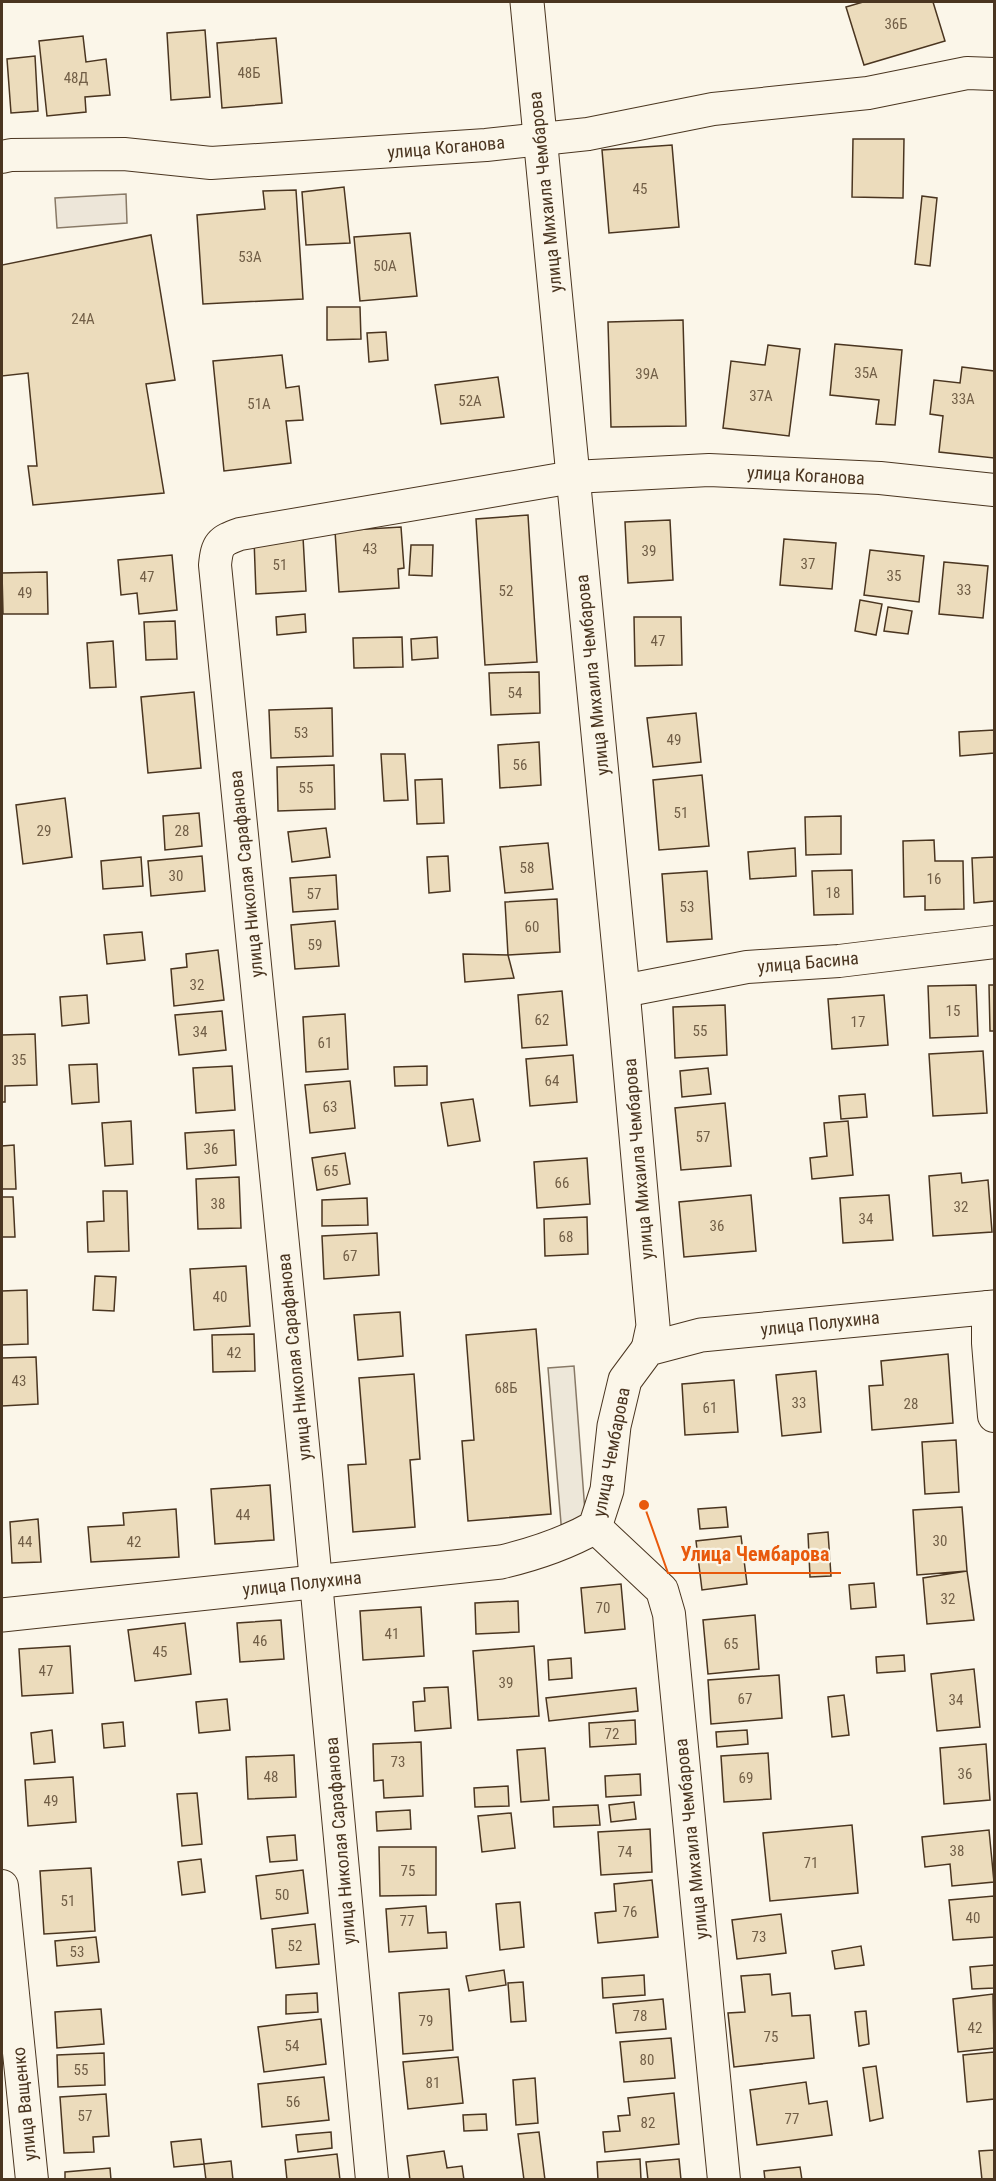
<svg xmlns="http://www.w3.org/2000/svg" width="996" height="2181" viewBox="0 0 996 2181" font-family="'Roboto Condensed',sans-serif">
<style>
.green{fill:#ede6d9;stroke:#887966;stroke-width:1.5}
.parking{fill:#ede7d9;stroke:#887966;stroke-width:1.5}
.building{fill:#ecdcbc;stroke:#4a3520;stroke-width:1.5}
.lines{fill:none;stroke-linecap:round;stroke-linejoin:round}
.minor-casing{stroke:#4a3520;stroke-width:34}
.tertiary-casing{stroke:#4a3520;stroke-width:35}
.secondary-casing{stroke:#4a3520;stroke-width:35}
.minor{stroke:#fbf6e9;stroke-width:32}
.tertiary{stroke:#fbf6e9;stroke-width:33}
.secondary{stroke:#fbf6e9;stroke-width:33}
.labels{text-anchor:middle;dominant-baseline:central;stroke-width:4.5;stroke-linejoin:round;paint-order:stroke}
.number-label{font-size:15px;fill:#725f47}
.street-label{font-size:18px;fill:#4a3520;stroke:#fbf6e9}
.leader{fill:none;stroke:#e8590c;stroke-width:2}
.callout-dot{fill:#e8590c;stroke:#fbf6e9;stroke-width:2}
.callout-label{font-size:20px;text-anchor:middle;font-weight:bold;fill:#e8590c;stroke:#fbf6e9;stroke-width:4.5;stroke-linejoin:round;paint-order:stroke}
</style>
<rect width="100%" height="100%" fill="#fbf6e9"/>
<!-- green -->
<path class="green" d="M 126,194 L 127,223 L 57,228 L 55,198 Z"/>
<!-- parking -->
<path class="parking" d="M 574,1366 L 586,1525 L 562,1535 L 548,1368 Z"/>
<!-- building -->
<path class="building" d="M 863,2 L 933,2 L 945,41 L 864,65 L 846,7 Z
M 205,30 L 210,97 L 171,100 L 167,33 Z
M 83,36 L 86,62 L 106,59 L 110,95 L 85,97 L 86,112 L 47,116 L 39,41 Z
M 276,38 L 282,103 L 222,108 L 217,43 Z
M 35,56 L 38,111 L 11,113 L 7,59 Z
M 853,139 L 904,139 L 903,198 L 852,197 Z
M 672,145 L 679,227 L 609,233 L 602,150 Z
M 344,187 L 350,243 L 306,245 L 302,192 Z
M 296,190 L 303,299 L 203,304 L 197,215 L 265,209 L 263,191 Z
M 922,196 L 937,198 L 930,266 L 915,264 Z
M 410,233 L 417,296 L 360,301 L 354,237 Z
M 151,235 L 175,380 L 146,384 L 164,493 L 33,505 L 28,466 L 37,466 L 28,373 L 2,376 L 2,265 Z
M 327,307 L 360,307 L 361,339 L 327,340 Z
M 683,320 L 686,426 L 611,427 L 608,322 Z
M 386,332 L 388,360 L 369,362 L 367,333 Z
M 835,344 L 902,350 L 895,425 L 876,424 L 879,400 L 830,395 Z
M 768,345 L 800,349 L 789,436 L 723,428 L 731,361 L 765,365 Z
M 282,355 L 286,388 L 299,386 L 303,420 L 286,421 L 291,463 L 224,471 L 213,361 Z
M 962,367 L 994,371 L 994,458 L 939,452 L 943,416 L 930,414 L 934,380 L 960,383 Z
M 498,377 L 504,417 L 441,424 L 435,385 Z
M 528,515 L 537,662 L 485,665 L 476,519 Z
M 670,520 L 673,580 L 628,583 L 625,522 Z
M 401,527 L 404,568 L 398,569 L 399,588 L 339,592 L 335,531 Z
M 303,537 L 306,591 L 256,594 L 254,539 Z
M 784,539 L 836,543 L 832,589 L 780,585 Z
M 411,545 L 433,545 L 432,576 L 409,575 Z
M 870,550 L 924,556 L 919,602 L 864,595 Z
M 172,555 L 177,610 L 139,614 L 137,593 L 121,595 L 118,560 Z
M 944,562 L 988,566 L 983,618 L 939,614 Z
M 47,572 L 48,614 L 3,614 L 2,573 Z
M 860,600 L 882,604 L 876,635 L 855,631 Z
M 888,607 L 912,611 L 908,634 L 884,631 Z
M 305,614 L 306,632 L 277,635 L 276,617 Z
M 634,617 L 681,617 L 682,665 L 635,666 Z
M 175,621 L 177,659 L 146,660 L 144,622 Z
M 402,637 L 403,667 L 354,668 L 353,638 Z
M 437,637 L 438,658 L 412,660 L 411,639 Z
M 113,641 L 116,687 L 90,688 L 87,643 Z
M 539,672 L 540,713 L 491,715 L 489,673 Z
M 194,692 L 201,768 L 148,773 L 141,697 Z
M 332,708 L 333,756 L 271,758 L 269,710 Z
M 696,713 L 701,762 L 653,767 L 647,718 Z
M 994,730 L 994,753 L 960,756 L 959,732 Z
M 539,742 L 541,785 L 500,788 L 498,745 Z
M 381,754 L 405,754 L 408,800 L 384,801 Z
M 334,765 L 335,809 L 278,811 L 277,767 Z
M 702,775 L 709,846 L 659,850 L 653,780 Z
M 442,779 L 444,823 L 417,824 L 415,780 Z
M 65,798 L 72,857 L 23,864 L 16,805 Z
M 199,813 L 202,846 L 165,850 L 163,816 Z
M 841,816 L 841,854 L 806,855 L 805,817 Z
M 326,828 L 330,857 L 292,862 L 288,832 Z
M 934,840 L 935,861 L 963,861 L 964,909 L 925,910 L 925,896 L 904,897 L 903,841 Z
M 548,843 L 553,889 L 505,893 L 500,847 Z
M 795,848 L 796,876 L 750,879 L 748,852 Z
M 202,856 L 205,891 L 151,896 L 148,861 Z
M 448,856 L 450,891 L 429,893 L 427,857 Z
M 141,857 L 143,886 L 103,889 L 101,861 Z
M 994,857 L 994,901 L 974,903 L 972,858 Z
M 852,870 L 853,914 L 814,915 L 812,871 Z
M 707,871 L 712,939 L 667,942 L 662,874 Z
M 336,875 L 338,909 L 293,912 L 290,878 Z
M 557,899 L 560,952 L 508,955 L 505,902 Z
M 335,921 L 339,966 L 295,969 L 291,925 Z
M 142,932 L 145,960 L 107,964 L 104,935 Z
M 218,950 L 224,1000 L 174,1006 L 171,969 L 187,967 L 186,954 Z
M 463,954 L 508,955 L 514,978 L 465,982 Z
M 976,985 L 978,1036 L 930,1038 L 928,986 Z
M 989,985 L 994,985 L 994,1031 L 990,1031 Z
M 562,991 L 567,1045 L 522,1048 L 518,995 Z
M 87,995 L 89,1023 L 62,1026 L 60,997 Z
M 884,995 L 888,1045 L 832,1049 L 828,999 Z
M 725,1005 L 727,1055 L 675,1058 L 673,1007 Z
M 222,1011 L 226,1050 L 179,1055 L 175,1015 Z
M 345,1014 L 348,1069 L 306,1072 L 303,1017 Z
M 35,1034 L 37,1085 L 5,1086 L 5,1102 L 2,1102 L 2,1035 Z
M 983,1051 L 987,1113 L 933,1116 L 929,1054 Z
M 573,1055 L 577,1102 L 530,1106 L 526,1059 Z
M 97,1064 L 99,1102 L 72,1104 L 69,1065 Z
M 232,1066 L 235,1110 L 196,1113 L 193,1068 Z
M 427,1066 L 427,1085 L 395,1086 L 394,1067 Z
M 708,1068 L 711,1094 L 682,1097 L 680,1071 Z
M 350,1081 L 355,1128 L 310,1133 L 305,1085 Z
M 865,1094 L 867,1117 L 841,1119 L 839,1096 Z
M 473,1099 L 480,1141 L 448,1146 L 441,1103 Z
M 725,1103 L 731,1166 L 681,1170 L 675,1108 Z
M 131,1121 L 133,1164 L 105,1166 L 102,1123 Z
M 848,1121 L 853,1175 L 812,1179 L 810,1158 L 827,1156 L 824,1123 Z
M 234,1130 L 236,1165 L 187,1169 L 185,1133 Z
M 14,1145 L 16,1189 L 2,1189 L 2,1146 Z
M 345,1153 L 350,1184 L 317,1190 L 312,1158 Z
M 587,1158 L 590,1204 L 537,1208 L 534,1162 Z
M 961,1173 L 962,1183 L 988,1180 L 992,1232 L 933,1236 L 929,1176 Z
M 239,1177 L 241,1228 L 198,1229 L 196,1179 Z
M 103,1191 L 127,1191 L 129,1251 L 88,1252 L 87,1222 L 104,1221 Z
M 751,1195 L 756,1251 L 684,1257 L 679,1202 Z
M 889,1195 L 893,1240 L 843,1243 L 840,1198 Z
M 2,1197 L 13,1197 L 15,1237 L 2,1237 Z
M 367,1198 L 368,1225 L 322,1226 L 322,1200 Z
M 587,1217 L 588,1254 L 545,1256 L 544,1219 Z
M 377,1233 L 379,1275 L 324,1279 L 322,1236 Z
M 246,1266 L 250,1326 L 194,1330 L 190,1269 Z
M 95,1276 L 116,1277 L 114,1311 L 93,1310 Z
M 27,1290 L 28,1344 L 2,1345 L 2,1291 Z
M 400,1312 L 403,1356 L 358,1360 L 354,1315 Z
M 536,1329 L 551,1514 L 468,1521 L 462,1441 L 474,1440 L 466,1335 Z
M 254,1334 L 255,1371 L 213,1372 L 212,1335 Z
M 948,1354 L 953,1423 L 872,1430 L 869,1386 L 883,1385 L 881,1361 Z
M 36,1357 L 38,1404 L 2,1406 L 2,1358 Z
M 816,1371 L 821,1432 L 782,1436 L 776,1375 Z
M 414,1374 L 420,1459 L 410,1460 L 415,1527 L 353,1532 L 348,1465 L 366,1464 L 359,1378 Z
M 734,1380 L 738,1432 L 685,1435 L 682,1384 Z
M 956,1440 L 959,1492 L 925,1494 L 922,1442 Z
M 270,1485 L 274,1540 L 215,1544 L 211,1489 Z
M 726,1507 L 728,1527 L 700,1529 L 698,1509 Z
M 962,1507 L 967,1571 L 917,1575 L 913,1510 Z
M 176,1509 L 179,1557 L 91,1562 L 88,1527 L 124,1525 L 123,1513 Z
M 38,1519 L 41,1562 L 12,1563 L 10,1522 Z
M 828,1532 L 831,1576 L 810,1577 L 808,1534 Z
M 741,1536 L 747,1584 L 702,1590 L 696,1541 Z
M 967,1571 L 974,1620 L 927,1624 L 923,1578 Z
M 874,1583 L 876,1607 L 851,1609 L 849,1585 Z
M 621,1584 L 625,1629 L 585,1633 L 581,1588 Z
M 518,1601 L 519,1632 L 476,1634 L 475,1603 Z
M 421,1607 L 424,1656 L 363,1660 L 360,1611 Z
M 755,1615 L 759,1669 L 708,1674 L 703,1620 Z
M 281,1620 L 284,1659 L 240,1662 L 237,1623 Z
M 185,1623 L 191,1674 L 135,1681 L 128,1630 Z
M 70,1646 L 73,1693 L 22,1696 L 19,1649 Z
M 534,1646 L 539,1716 L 478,1720 L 473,1651 Z
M 904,1655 L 905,1671 L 877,1673 L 876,1657 Z
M 571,1658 L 572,1678 L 549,1680 L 548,1660 Z
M 974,1669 L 980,1727 L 937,1731 L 931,1674 Z
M 779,1675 L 782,1718 L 711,1724 L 708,1680 Z
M 448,1687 L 451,1728 L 415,1731 L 413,1702 L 425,1701 L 424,1688 Z
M 636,1688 L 638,1711 L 549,1721 L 546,1698 Z
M 844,1695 L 849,1735 L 832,1737 L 828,1697 Z
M 227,1699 L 230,1730 L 199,1733 L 196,1702 Z
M 635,1720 L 636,1744 L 590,1747 L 589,1723 Z
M 123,1722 L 125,1746 L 104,1748 L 102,1724 Z
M 52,1730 L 55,1762 L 34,1764 L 31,1733 Z
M 747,1730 L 748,1744 L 717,1747 L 716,1732 Z
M 421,1742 L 423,1796 L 384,1798 L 383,1780 L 374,1781 L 373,1744 Z
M 986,1744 L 990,1800 L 944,1804 L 940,1748 Z
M 545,1748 L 549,1800 L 521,1802 L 517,1750 Z
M 768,1753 L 771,1799 L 724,1802 L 721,1756 Z
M 294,1755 L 296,1797 L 248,1799 L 246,1757 Z
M 640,1774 L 641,1795 L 606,1797 L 605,1776 Z
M 73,1777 L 76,1822 L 28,1826 L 25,1780 Z
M 508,1786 L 509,1806 L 475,1807 L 474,1788 Z
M 197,1793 L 202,1844 L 182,1846 L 177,1794 Z
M 634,1802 L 636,1819 L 611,1822 L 609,1805 Z
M 598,1805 L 600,1825 L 554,1827 L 553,1807 Z
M 410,1810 L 411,1829 L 377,1831 L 376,1812 Z
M 511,1813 L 515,1848 L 482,1852 L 478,1816 Z
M 852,1825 L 858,1893 L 770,1901 L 763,1833 Z
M 650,1829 L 652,1872 L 601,1875 L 598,1832 Z
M 989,1830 L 994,1882 L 952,1886 L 950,1864 L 925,1867 L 922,1837 Z
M 295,1835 L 297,1860 L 270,1862 L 267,1837 Z
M 379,1847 L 436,1847 L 436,1895 L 380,1896 Z
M 201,1859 L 205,1892 L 182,1895 L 178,1862 Z
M 91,1868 L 95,1931 L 44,1934 L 40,1871 Z
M 303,1870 L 308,1913 L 261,1919 L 256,1876 Z
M 652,1880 L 658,1937 L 598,1943 L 595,1913 L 616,1911 L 614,1884 Z
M 994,1896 L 994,1937 L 953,1940 L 949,1900 Z
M 520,1902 L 524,1947 L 500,1950 L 496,1904 Z
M 426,1906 L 428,1933 L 446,1932 L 447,1948 L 389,1952 L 386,1909 Z
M 781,1914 L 786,1953 L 737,1959 L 732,1920 Z
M 315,1924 L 319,1964 L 276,1968 L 272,1929 Z
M 96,1937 L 99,1962 L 57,1966 L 55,1941 Z
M 861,1946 L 864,1965 L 835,1969 L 832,1951 Z
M 994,1965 L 994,1988 L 972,1989 L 970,1967 Z
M 504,1970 L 506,1985 L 469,1991 L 466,1976 Z
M 770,1974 L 772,1995 L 790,1993 L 792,2016 L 810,2015 L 814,2058 L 734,2067 L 728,2013 L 745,2012 L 741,1976 Z
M 644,1975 L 645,1995 L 603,1998 L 602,1978 Z
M 523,1982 L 526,2021 L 511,2022 L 508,1983 Z
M 449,1989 L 453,2050 L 403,2054 L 399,1993 Z
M 317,1993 L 318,2012 L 286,2014 L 286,1995 Z
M 993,1994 L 994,2048 L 958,2052 L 953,1999 Z
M 663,1999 L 666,2029 L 616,2033 L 613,2004 Z
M 101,2009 L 104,2044 L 57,2048 L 55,2012 Z
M 866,2011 L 869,2044 L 859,2046 L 855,2012 Z
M 321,2019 L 326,2064 L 264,2072 L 258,2027 Z
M 671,2038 L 675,2078 L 624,2082 L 620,2042 Z
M 994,2052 L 994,2099 L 967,2102 L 963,2055 Z
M 104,2053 L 105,2085 L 58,2087 L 57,2055 Z
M 458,2057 L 463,2103 L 408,2109 L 403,2062 Z
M 876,2066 L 883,2118 L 870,2121 L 863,2068 Z
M 324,2077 L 329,2120 L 262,2127 L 258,2084 Z
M 535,2078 L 538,2123 L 516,2125 L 513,2080 Z
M 806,2082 L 809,2104 L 827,2101 L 832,2135 L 757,2145 L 750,2090 Z
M 674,2093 L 679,2144 L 605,2152 L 603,2132 L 620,2131 L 618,2116 L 630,2115 L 628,2098 Z
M 106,2094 L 109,2136 L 93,2137 L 94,2152 L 64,2153 L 60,2097 Z
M 486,2114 L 487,2130 L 464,2131 L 463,2115 Z
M 331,2132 L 332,2148 L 298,2152 L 296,2135 Z
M 539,2132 L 545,2180 L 524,2180 L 518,2134 Z
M 201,2139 L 204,2164 L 174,2167 L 171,2142 Z
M 994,2150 L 994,2180 L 982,2180 L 979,2151 Z
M 444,2151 L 447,2168 L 462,2166 L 464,2180 L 410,2180 L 407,2156 Z
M 337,2154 L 340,2180 L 287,2180 L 285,2160 Z
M 640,2159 L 641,2180 L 598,2180 L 597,2162 Z
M 679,2159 L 681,2180 L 648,2180 L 646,2162 Z
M 231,2161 L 233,2180 L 206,2180 L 204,2164 Z
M 800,2167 L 802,2180 L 765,2180 L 764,2171 Z
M 110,2168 L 111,2180 L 65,2180 L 65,2172 Z"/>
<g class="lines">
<defs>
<path id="minor" d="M 2,157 L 11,155 L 124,154 L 211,163 L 486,145 L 588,134 L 713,109 L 868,93 L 967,73 L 994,74
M 623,991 L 747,967 L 839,961 L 994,942
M 988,1307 L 988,1343 L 994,1416
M 595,1527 L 662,1590 L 669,1614 L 724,2180
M 2,1886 L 32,2180
M 372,2180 L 306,1475 L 215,565 C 217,544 220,541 240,534 L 573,477 L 709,470 L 880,478 L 994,490"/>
<path id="tertiary" d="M 527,2 L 623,991 L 653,1326 L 648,1349"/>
<path id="secondary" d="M 2,1615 L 501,1562 C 535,1554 565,1544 595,1527 L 607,1490 L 614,1426 L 625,1380 L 648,1349 L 701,1335 L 994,1307"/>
</defs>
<!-- minor casing -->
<use href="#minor" class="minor-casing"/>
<!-- tertiary casing -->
<use href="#tertiary" class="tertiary-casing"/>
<!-- secondary casing -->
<use href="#secondary" class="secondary-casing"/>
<!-- minor -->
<use href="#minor" class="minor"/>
<!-- tertiary -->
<use href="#tertiary" class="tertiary"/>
<!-- secondary -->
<use href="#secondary" class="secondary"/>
</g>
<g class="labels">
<!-- number labels -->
<g class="number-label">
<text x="896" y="24">36Б</text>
<text x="249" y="73">48Б</text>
<text x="76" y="78">48Д</text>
<text x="640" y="189">45</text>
<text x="250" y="257">53А</text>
<text x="385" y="266">50А</text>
<text x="83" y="319">24А</text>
<text x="866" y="373">35А</text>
<text x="647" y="374">39А</text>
<text x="761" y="396">37А</text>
<text x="963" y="399">33А</text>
<text x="470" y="401">52А</text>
<text x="259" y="404">51А</text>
<text x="370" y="549">43</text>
<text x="649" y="551">39</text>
<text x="808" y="564">37</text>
<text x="280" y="565">51</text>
<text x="894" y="576">35</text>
<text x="147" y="577">47</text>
<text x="964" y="590">33</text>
<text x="506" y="591">52</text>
<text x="25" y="593">49</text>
<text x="658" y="641">47</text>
<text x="515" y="693">54</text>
<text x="301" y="733">53</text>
<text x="674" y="740">49</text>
<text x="520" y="765">56</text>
<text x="306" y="788">55</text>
<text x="681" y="813">51</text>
<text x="44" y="831">29</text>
<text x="182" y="831">28</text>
<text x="527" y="868">58</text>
<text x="176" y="876">30</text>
<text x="934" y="879">16</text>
<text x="833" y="893">18</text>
<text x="314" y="894">57</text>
<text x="687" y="907">53</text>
<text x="532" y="927">60</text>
<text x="315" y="945">59</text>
<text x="197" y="985">32</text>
<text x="953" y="1011">15</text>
<text x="542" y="1020">62</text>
<text x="858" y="1022">17</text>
<text x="700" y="1031">55</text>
<text x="200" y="1032">34</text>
<text x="325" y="1043">61</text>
<text x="19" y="1060">35</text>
<text x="552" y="1081">64</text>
<text x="330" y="1107">63</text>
<text x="703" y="1137">57</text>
<text x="211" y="1149">36</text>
<text x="331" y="1171">65</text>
<text x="562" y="1183">66</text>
<text x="218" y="1204">38</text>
<text x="961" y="1207">32</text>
<text x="866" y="1219">34</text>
<text x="717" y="1226">36</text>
<text x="566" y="1237">68</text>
<text x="350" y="1256">67</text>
<text x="220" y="1297">40</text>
<text x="234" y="1353">42</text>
<text x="19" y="1381">43</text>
<text x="506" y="1388">68Б</text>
<text x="799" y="1403">33</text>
<text x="911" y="1404">28</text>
<text x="710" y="1408">61</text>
<text x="243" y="1515">44</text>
<text x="940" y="1541">30</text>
<text x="25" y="1542">44</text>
<text x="134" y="1542">42</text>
<text x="948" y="1599">32</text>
<text x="603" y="1608">70</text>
<text x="392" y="1634">41</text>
<text x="260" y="1641">46</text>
<text x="731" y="1644">65</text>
<text x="160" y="1652">45</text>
<text x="46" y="1671">47</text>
<text x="506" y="1683">39</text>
<text x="745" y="1699">67</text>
<text x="956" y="1700">34</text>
<text x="612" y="1734">72</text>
<text x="398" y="1762">73</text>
<text x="965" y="1774">36</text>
<text x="271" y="1777">48</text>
<text x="746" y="1778">69</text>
<text x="51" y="1801">49</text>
<text x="957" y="1851">38</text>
<text x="625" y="1852">74</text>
<text x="811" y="1863">71</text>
<text x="408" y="1871">75</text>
<text x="282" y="1895">50</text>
<text x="68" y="1901">51</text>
<text x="630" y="1912">76</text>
<text x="973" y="1918">40</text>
<text x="407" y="1921">77</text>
<text x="759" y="1937">73</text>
<text x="295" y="1946">52</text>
<text x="77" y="1952">53</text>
<text x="640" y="2016">78</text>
<text x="426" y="2021">79</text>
<text x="975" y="2028">42</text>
<text x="771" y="2037">75</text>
<text x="292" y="2046">54</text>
<text x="647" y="2060">80</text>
<text x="81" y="2070">55</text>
<text x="433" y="2083">81</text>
<text x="293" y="2102">56</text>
<text x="85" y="2116">57</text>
<text x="792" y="2119">77</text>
<text x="648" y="2123">82</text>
</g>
<!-- street labels -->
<g class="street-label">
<text transform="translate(446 147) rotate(-5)">улица Коганова</text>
<text transform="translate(545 192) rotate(-96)">улица Михаила Чембарова</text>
<text transform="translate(806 475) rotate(3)">улица Коганова</text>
<text transform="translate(592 675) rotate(-96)">улица Михаила Чембарова</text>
<text transform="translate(246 874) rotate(-96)">улица Николая Сарафанова</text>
<text transform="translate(808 962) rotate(-5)">улица Басина</text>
<text transform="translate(638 1159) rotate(-95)">улица Михаила Чембарова</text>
<text transform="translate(820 1323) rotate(-6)">улица Полухина</text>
<text transform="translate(294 1357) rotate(-96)">улица Николая Сарафанова</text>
<text transform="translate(611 1452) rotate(-79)">улица Чембарова</text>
<text transform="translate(302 1583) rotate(-6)">улица Полухина</text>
<text transform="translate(691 1839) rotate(-96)">улица Михаила Чембарова</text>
<text transform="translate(340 1841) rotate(-95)">улица Николая Сарафанова</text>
<text transform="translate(24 2104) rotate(-96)">улица Ващенко</text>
</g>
</g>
<!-- callouts -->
<path class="leader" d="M644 1505L668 1573H841"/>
<circle class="callout-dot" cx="644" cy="1505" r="6"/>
<g class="callout-label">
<text x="755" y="1561">Улица Чембарова</text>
</g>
<!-- border -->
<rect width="996" height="2181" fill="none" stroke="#4a3520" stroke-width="6"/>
</svg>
